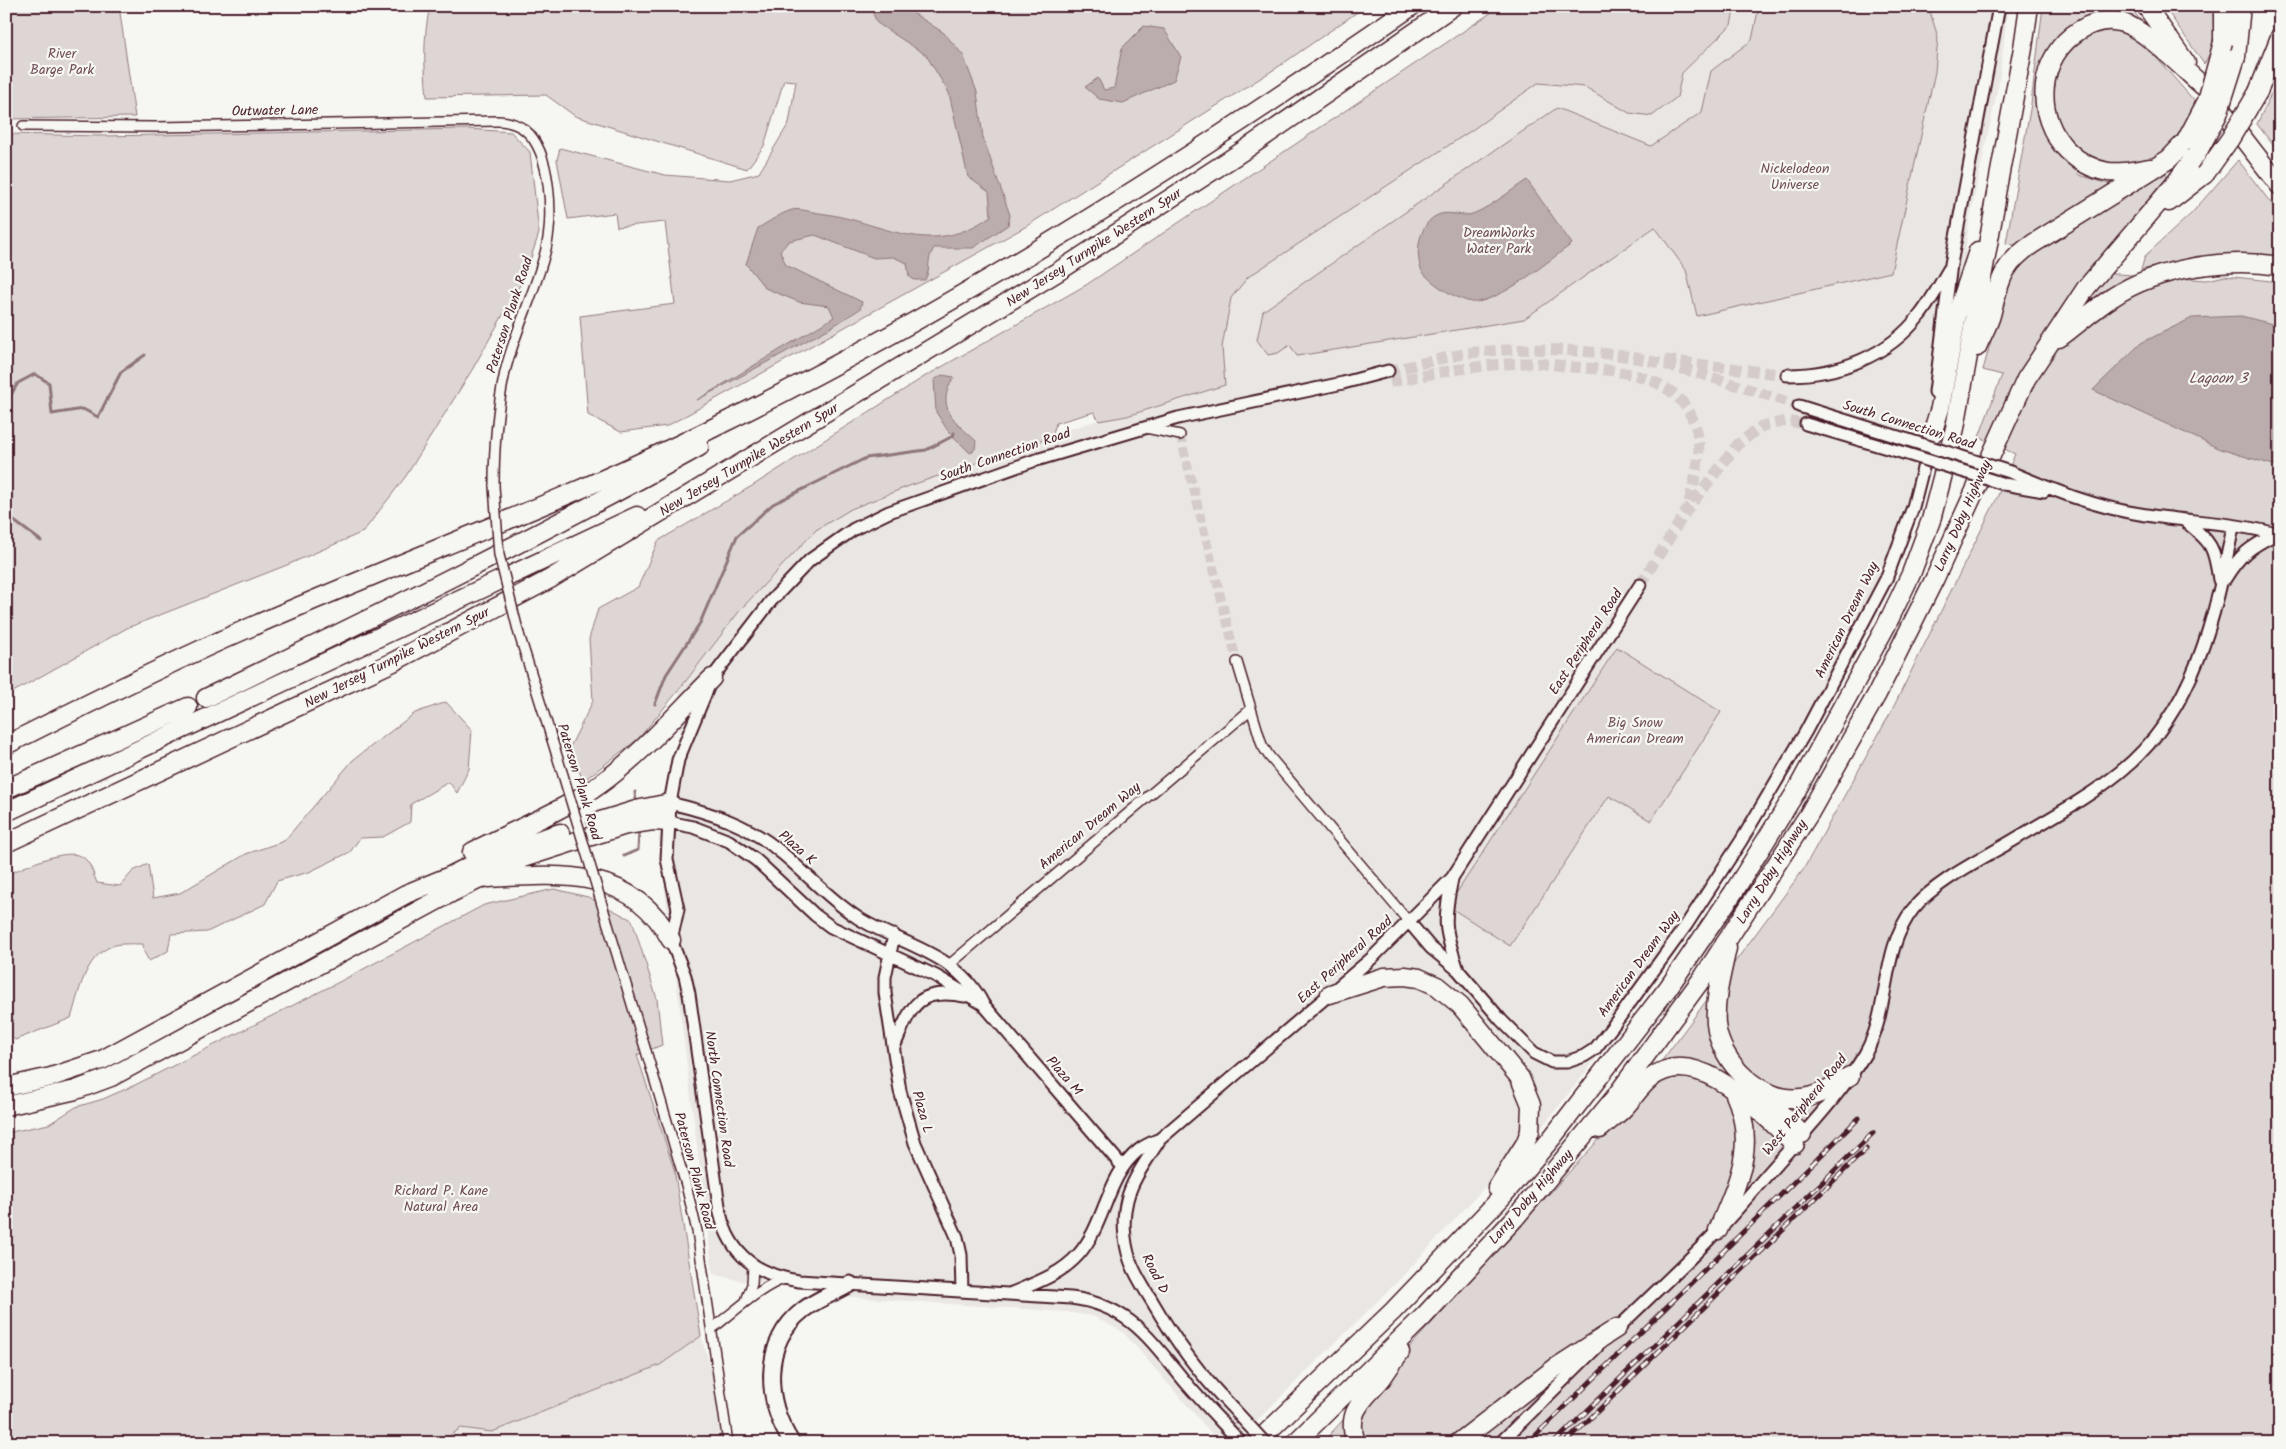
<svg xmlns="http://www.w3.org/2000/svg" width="2286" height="1449" viewBox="0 0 2286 1449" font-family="Kalam,sans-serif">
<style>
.built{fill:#e9e6e3}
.green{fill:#ddd6d5;stroke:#947a80}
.water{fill:#bbadae;stroke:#8e747a}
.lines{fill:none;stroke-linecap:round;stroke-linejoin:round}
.stream{stroke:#8e747a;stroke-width:3}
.minor-tunnel{stroke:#d4cbca;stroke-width:9;stroke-dasharray:9 4.5;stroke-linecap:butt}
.tertiary-tunnel{stroke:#d4cbca;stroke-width:11;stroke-dasharray:11 5.5;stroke-linecap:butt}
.minor-casing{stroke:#4a1f2b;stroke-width:12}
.tertiary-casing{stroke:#4a1f2b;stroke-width:15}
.primary-casing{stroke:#4a1f2b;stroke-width:19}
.motorway-casing{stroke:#4a1f2b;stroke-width:21}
.minor{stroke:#f6f6f2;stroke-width:9}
.tertiary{stroke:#f6f6f2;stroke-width:11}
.primary{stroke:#f6f6f2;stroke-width:15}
.motorway{stroke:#f6f6f2;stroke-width:18}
.rail-casing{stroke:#4a1f2b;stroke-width:5}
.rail{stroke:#f6f6f2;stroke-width:3;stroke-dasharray:9;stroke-linecap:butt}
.minor-bridge-casing{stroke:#4a1f2b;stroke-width:12;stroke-linecap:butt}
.tertiary-bridge-casing{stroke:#4a1f2b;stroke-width:15;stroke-linecap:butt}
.motorway-bridge-casing{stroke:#4a1f2b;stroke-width:21;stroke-linecap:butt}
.minor-bridge{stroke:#f6f6f2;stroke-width:9}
.tertiary-bridge{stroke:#f6f6f2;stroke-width:11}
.motorway-bridge{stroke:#f6f6f2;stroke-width:18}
.labels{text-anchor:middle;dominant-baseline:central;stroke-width:4.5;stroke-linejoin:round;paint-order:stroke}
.park-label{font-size:14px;fill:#6f4d56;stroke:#f6f6f2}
.street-label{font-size:14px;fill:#4a1f2b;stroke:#f6f6f2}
.water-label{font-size:15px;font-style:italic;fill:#6c4a52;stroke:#f6f6f2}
</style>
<rect width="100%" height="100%" fill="#f6f6f2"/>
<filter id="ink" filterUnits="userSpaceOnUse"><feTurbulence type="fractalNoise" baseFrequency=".02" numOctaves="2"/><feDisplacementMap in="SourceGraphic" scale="10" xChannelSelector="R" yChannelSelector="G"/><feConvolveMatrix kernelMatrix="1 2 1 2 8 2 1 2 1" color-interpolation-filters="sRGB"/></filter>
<g filter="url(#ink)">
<!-- built -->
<path class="built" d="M 1735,6 L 2008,6 L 1999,82 L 1969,222 L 1953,351 L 1939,426 L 1922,495 L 1893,574 L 1855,656 L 1765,815 L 1695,923 L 1586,1072 L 1533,1138 L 1504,1166 L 1396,1283 L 1234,1443 L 1220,1443 L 1123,1332 L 1093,1316 L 1066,1312 L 851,1297 L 827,1290 L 746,1282 L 713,1274 L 659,841 L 666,786 L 680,733 L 679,691 L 741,609 L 816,530 L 851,509 L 909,486 L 1052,437 L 1061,432 L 1095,421 L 1127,416 L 1225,385 L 1222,347 L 1231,298 L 1248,277 L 1472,130 L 1538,83 L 1585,87 L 1629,113 L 1677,97 L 1682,73 L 1731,25 Z
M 701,1336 L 724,1413 L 726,1443 L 439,1443 L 461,1428 L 492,1432 L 660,1365 Z"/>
<!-- green -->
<path class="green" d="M 6,6 L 119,6 L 135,117 L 6,119 Z
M 430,6 L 1366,6 L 1278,67 L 1025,227 L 667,426 L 621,432 L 588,415 L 580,316 L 675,304 L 665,222 L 617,227 L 615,213 L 568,219 L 557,160 L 560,148 L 665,175 L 730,180 L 759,173 L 789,123 L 796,81 L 784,80 L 764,146 L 747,169 L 575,116 L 546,95 L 427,97 C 424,66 423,37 430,6 Z
M 1501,6 L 1735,6 L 1731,25 L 1682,73 L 1677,97 L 1652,116 L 1629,113 L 1585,87 L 1538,83 L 1472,130 L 1248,277 L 1231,298 L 1222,347 L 1225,385 L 1127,416 L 1099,421 L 1094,412 L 1056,423 L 1052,437 L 909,486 L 851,509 L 816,530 L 741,609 L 679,690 L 638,739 L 583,781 L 570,747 L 593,701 L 589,639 L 598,609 L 638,587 L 658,541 L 752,486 L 924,377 L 1086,285 Z
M 1759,6 L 1928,6 L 1929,9 L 1938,37 L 1935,72 L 1891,272 L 1697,316 L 1686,270 L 1655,227 L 1524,319 L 1297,356 L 1290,345 L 1278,353 L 1268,355 L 1257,340 L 1263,311 L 1266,309 C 1363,242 1459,174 1557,108 L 1651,146 L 1702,112 L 1711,71 L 1752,40 Z
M 2043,6 L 2130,6 L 2145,27 L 2126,18 L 2055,42 L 2041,121 L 2051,146 L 2079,175 L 2116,186 L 2018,246 L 2006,243 L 2031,104 Z
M 2164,6 L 2213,6 L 2214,46 L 2204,64 Z
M 2115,30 L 2139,38 L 2197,104 C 2189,121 2181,144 2164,155 C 2159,158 2151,158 2146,160 C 2130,164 2109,167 2094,159 C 2055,141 2038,85 2069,53 C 2082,38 2095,31 2115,30 Z
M 2280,75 L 2280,154 L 2257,124 Z
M 468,129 L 511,132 L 530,152 L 539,233 L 525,276 L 472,370 L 406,476 L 363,532 L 287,565 L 127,628 L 6,696 L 6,134 L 103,136 Z
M 2238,160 L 2280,215 L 2280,260 L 2266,257 L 2198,256 L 2141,270 L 2145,256 L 2191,214 Z
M 2165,172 L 2167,177 L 2088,272 L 2207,280 L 2225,276 L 2280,282 L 2280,1443 L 1322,1443 L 1624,1112 L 1803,870 L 1891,712 L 1996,500 L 2015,454 L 1979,437 L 2002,375 L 1983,370 L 2005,289 L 2018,265 Z
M 1617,647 L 1721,712 L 1651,821 L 1609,796 L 1510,946 L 1448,906 Z
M 446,702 L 472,730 L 469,769 L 457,793 L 449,782 L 411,804 L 410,822 L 383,837 L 360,838 L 350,852 L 309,872 L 277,881 L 265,904 L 207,932 L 171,934 L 168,951 L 149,961 L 144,952 L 143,944 C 133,944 120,943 112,946 C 84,957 79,993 71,1018 L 15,1040 L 6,1031 L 6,875 C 23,868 74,842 87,861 C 92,867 94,876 97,883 L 120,886 L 133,871 L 148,864 L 153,898 L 180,893 L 246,854 L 284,841 L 353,760 L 415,713 Z
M 554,889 L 588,897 L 632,920 L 657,999 L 662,1045 L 637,1055 L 674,1169 L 701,1336 L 660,1365 L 492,1432 L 461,1428 L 439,1443 L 6,1443 L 6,1133 L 49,1124 L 76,1107 L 103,1099 L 135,1085 L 339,982 L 484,905 Z"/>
<!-- water -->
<path class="water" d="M 870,6 L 906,6 L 913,13 L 944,33 L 963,55 L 977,92 L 983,138 L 1010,215 L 1008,225 L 973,248 L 934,248 C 925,263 932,266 925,280 L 914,280 L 909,276 L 907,263 L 893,257 L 874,258 L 815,235 L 789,241 L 780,251 L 786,265 L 862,302 L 860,309 L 830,328 L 697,400 L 834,317 L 829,306 L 799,302 L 765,288 L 746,264 L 758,228 C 769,222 781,213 792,210 C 799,208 811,212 819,213 C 884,221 927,261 991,216 L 989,192 L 968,177 L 949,93 L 926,55 L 877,23 Z
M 1144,26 L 1164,29 L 1181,57 L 1174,80 L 1123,103 L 1099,99 L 1085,87 L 1098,78 L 1104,90 L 1114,88 L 1122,48 Z
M 1527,180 L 1572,244 C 1546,262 1510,295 1478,302 C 1464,305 1427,282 1421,269 C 1415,252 1419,227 1434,217 C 1447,208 1463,219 1475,213 C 1493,205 1510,191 1527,180 Z
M 2241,316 L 2280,326 L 2280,467 L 2220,449 L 2093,390 L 2141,343 L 2192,318 Z
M 942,375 L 954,377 C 934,408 955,421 976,441 L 975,449 L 970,453 L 948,431 L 936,412 L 934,380 Z"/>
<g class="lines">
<!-- stream -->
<path class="stream" d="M 6,403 L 18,383 L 35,374 L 49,383 L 52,414 L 83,409 L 98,417 L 121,372 L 145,355
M 6,515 L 41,541
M 655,704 L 666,675 L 700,623 L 737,536 L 773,504 L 866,458 L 926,450 L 953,436 L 954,433
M 635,792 L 636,803
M 624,856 L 638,850 L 639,830"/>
<!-- minor-tunnel -->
<path class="minor-tunnel" d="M 1180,435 L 1237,662"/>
<!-- tertiary-tunnel -->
<path class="tertiary-tunnel" d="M 1665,360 L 1787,375
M 1388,371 C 1418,365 1447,356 1477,352 C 1528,347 1585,349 1636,358 C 1691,369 1746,388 1799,406
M 1390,382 C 1435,373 1480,364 1526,363 C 1541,363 1557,365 1572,367 C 1618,370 1680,374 1696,428 C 1704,454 1693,484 1687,510
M 1640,585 L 1687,510 L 1738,444 L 1762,426 L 1787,421 L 1806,424"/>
<defs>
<path id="minor" d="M 23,126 L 156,127 L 497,121 C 507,121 516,123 525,130 C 552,152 553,218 546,249 C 536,291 515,330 505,372 C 497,409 494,448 494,486
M 1146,428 L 1180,435
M 519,634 L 563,775
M 1237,662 L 1262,745 L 1269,756 L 1409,922
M 949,965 L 1250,710
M 646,1051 L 686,1185 L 697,1231 L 728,1443
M 746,1301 L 752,1284 L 753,1265
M 713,1328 C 730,1315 765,1283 785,1279"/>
<path id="tertiary" d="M 1787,375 C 1839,375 1888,356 1920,315 C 1931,301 1940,284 1949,269
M 1935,392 L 1951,264 L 1999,6
M 1799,406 L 1908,440
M 1806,424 L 1904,453
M 2010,472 C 2053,490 2094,507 2140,514 C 2186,522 2235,522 2280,535
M 2004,484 L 2044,491
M 2185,521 C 2212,543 2214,546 2219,580
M 2225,579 C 2240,554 2250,547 2276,534
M 670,803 C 712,813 750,825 783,854 C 808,875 830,900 858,918 C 901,945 958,953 983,1004 L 1123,1167
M 668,822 L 693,827 L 729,841 L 756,860 L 815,915 L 831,927 L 936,976 L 983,1004
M 1452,879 C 1443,921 1444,929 1458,970
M 1409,922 L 1431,948 L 1458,970 L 1501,1020 L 1534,1053 L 1552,1062 L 1567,1062 L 1584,1056 L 1595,1049 L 1619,1018 L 1687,924 L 1741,841 L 1806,731 L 1886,579 L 1913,507 L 1931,437
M 894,935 L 885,977 L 885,993 L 900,1091 L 915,1143 L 957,1237 L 961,1255 L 962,1291
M 894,1047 C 911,1007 916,987 965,996
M 1160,1139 C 1148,1159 1133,1177 1127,1200 C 1122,1219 1124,1242 1130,1260 C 1135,1275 1144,1288 1152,1301 C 1174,1339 1199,1374 1230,1405
M 1012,1293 C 1035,1283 1060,1275 1078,1255 C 1106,1224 1106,1176 1139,1150 C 1145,1145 1153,1142 1160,1139 L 1372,958 L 1452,878 L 1640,585
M 1613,1333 C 1648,1298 1685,1265 1719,1229 C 1741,1206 1761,1181 1782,1158 C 1811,1125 1842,1092 1865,1054 C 1891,1009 1880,951 1913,909 C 1935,881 1986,857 2017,838 C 2052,817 2089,797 2120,772 C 2195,712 2215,616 2233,527
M 1241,1443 C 1223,1423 1204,1404 1187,1384 C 1152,1342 1130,1305 1071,1298 L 799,1281 C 757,1275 730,1255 720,1213 L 689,994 L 685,976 L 671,940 L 678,909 L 667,859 L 670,803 L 678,760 L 712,678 L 771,601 L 810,560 L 854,529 L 889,512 L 1033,461 L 1178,418 L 1343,383 L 1388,371
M 1500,1443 L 1597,1347"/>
<path id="primary" d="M 792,1443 C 765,1402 761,1343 803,1310 C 817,1299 835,1293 850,1284"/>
<path id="motorway" d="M 2146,6 L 2186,63
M 2223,6 L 2223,42
M 2236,57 L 2241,6
M 2258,92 L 2280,37
M 2212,98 L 2280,186
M 2157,167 C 2141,169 2124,174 2108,172 C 2093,169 2079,162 2068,151 C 2033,117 2037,56 2080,30 C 2093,22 2108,18 2123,23 C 2146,30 2183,69 2203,86
M 2169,202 L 2205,174
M 1993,210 L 2023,48 L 2029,6
M 2059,338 C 2077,325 2094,309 2113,297 C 2158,267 2228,258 2280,266
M 1977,347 C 1981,337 1988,326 1991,315 C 2000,280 2002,264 2034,243 L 2169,159 L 2186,141
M 1932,434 L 1940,408 L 1957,314 L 1978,251
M 206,698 C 372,618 537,537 699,447
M 6,745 C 101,697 197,649 295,608 C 433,549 573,497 707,431 C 954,310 1186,162 1412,6
M 6,789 L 188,707
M 6,812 L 637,516
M 597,822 L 636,810 L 670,803
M 6,843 L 393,662 L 550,579 L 1059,271 L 1246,149 L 1453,6
M 472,852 C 512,831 563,811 599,785 C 641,755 676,714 712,678
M 489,878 C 560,874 632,867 671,940
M 1727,948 C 1722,972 1714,1000 1716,1024 C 1720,1063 1761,1103 1801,1098 C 1819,1097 1835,1084 1850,1076
M 1330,994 L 1384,977 L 1405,976 L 1419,978 L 1437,986 L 1460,1005 L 1520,1078 L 1531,1105 L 1530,1131 L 1525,1144 L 1497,1188
M 6,1087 L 51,1077 L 102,1060 L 406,894 L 450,876 L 494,854 L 560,833
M 1754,1088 L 1802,1134
M 6,1106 L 76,1090 L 111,1077 L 451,893 L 523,858 L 626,825 L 653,821 L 668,822
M 1600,1129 C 1607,1122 1616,1116 1623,1109 C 1633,1099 1640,1086 1651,1078 C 1698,1041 1762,1115 1795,1144
M 1718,1230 C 1738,1181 1758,1145 1734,1092
M 1256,1443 L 1393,1311 L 1501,1198 L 1551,1139 L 1668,988 L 1733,893 L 1794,795 L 1886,626 L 1911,574 L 1931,520 L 1955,428 L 1996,200
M 1295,1443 L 1424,1316 L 1515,1218 L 1613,1100 L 1704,976 L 1809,814 L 1877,694 L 1935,578 L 2026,379 L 2086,288 L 2173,186 L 2196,155
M 1356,1443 C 1345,1410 1364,1400 1382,1378 C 1388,1369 1394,1360 1400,1352
M 1458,1443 L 1555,1368 L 1617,1328"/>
</defs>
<!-- minor casing -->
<use href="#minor" class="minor-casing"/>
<!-- tertiary casing -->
<use href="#tertiary" class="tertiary-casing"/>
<!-- primary casing -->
<use href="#primary" class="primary-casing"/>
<!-- motorway casing -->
<use href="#motorway" class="motorway-casing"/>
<!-- minor -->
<use href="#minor" class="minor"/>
<!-- tertiary -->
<use href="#tertiary" class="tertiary"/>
<!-- primary -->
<use href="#primary" class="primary"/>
<!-- motorway -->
<use href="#motorway" class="motorway"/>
<defs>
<path id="rail" d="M 1528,1443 L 1859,1118
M 1554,1443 L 1873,1133
M 1565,1443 L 1866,1149"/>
</defs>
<!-- rail casing -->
<use href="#rail" class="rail-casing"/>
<!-- rail -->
<use href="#rail" class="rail"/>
<defs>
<path id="minor-bridge" d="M 494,486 L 499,555 L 519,634
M 563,775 L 646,1051"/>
<path id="tertiary-bridge" d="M 1908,440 L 2010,472
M 1904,453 L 2004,484
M 1230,1405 L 1265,1443"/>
<path id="motorway-bridge" d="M 2186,141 L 2207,101 L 2223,42
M 2196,155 L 2218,114 L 2236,57
M 2205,174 L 2230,139 L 2258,92"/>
</defs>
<!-- minor-bridge casing -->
<use href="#minor-bridge" class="minor-bridge-casing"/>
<!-- tertiary-bridge casing -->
<use href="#tertiary-bridge" class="tertiary-bridge-casing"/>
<!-- motorway-bridge casing -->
<use href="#motorway-bridge" class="motorway-bridge-casing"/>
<!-- minor-bridge -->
<use href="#minor-bridge" class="minor-bridge"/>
<!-- tertiary-bridge -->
<use href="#tertiary-bridge" class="tertiary-bridge"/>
<!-- motorway-bridge -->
<use href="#motorway-bridge" class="motorway-bridge"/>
</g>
</g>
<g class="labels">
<!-- park labels -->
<g class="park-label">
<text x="62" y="54">River<tspan x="62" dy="16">Barge Park</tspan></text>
<text x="1795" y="169">Nickelodeon<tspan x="1795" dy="16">Universe</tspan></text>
<text x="1499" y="233">DreamWorks<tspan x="1499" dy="16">Water Park</tspan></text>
<text x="1635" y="723">Big Snow<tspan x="1635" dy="16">American Dream</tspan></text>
<text x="441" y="1191">Richard P. Kane<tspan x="441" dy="16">Natural Area</tspan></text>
</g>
<!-- street labels -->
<g class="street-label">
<text transform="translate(275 111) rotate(-1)">Outwater Lane</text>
<text transform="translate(1094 248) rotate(-33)">New Jersey Turnpike Western Spur</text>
<text transform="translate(510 315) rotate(-72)">Paterson Plank Road</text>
<text transform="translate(1909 425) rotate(17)">South Connection Road</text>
<text transform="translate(1005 455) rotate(-19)">South Connection Road</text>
<text transform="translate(749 460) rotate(-31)">New Jersey Turnpike Western Spur</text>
<text transform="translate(1963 516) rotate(-66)">Larry Doby Highway</text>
<text transform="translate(1847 620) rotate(-64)">American Dream Way</text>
<text transform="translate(1586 642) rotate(-57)">East Peripheral Road</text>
<text transform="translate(397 658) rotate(-27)">New Jersey Turnpike Western Spur</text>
<text transform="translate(579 782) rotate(73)">Paterson Plank Road</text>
<text transform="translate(1090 826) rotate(-40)">American Dream Way</text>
<text transform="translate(797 848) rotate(41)">Plaza K</text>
<text transform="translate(1772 872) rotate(-58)">Larry Doby Highway</text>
<text transform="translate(1345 960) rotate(-42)">East Peripheral Road</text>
<text transform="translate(1639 964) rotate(-54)">American Dream Way</text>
<text transform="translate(1064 1076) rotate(49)">Plaza M</text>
<text transform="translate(719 1099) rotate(82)">North Connection Road</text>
<text transform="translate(1805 1105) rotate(-51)">West Peripheral Road</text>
<text transform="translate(922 1112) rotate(74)">Plaza L</text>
<text transform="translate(694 1171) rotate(75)">Paterson Plank Road</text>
<text transform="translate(1531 1197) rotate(-49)">Larry Doby Highway</text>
<text transform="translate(1155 1274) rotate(63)">Road D</text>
</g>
<!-- water labels -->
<g class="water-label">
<text x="2218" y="379">Lagoon 3</text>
</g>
</g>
<!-- margin -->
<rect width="2286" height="1449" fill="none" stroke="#f6f6f2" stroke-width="25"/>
<rect x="12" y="12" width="2261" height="1424" fill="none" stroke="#4a1f2b" stroke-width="2" filter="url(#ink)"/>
</svg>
